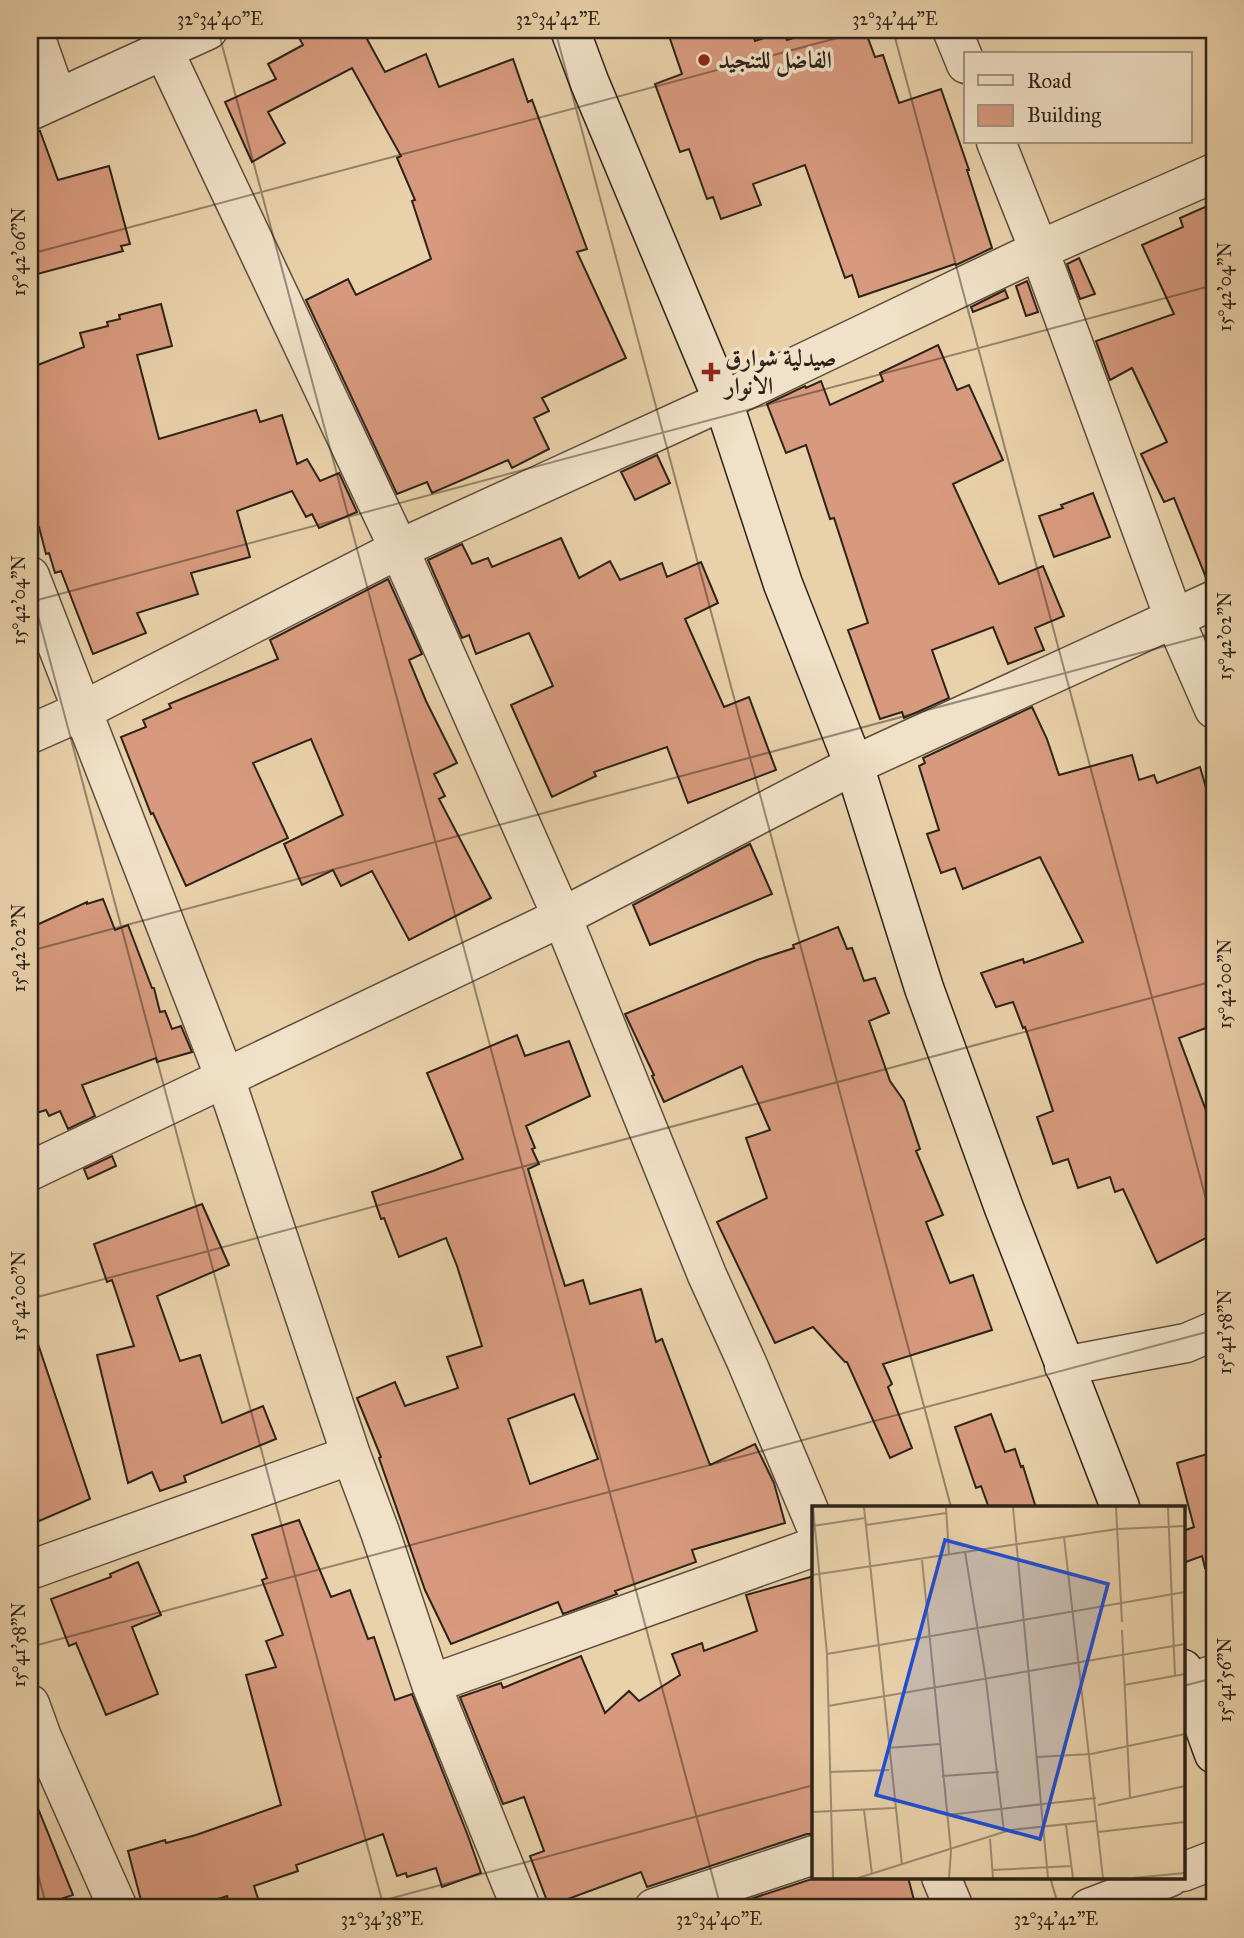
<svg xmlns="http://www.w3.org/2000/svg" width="1244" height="1938" viewBox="0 0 1244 1938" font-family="'IM FELL Great Primer',Amiri,serif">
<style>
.building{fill:#d79a7e;stroke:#2d2319;stroke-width:2;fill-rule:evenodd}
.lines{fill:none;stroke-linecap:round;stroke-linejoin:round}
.street-casing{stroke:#5c4e3d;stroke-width:41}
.secondary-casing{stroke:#2d2319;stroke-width:41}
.street{stroke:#f1e1c8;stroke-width:38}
.secondary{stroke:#f1e1c8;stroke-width:38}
.ticks{fill:none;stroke:#2d2319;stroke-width:2;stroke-opacity:0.45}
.poi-dot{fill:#8f2418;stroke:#f1e1c8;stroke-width:2.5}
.labels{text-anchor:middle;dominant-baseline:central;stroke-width:7;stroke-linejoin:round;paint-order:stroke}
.poi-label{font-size:24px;font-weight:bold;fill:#2d2319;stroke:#f1e1c8;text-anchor:start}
.inset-road{fill:none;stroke:#9e8b70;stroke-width:2}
.view{fill:#1d4ed8;fill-opacity:0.15;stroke:#1d4ed8;stroke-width:3.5}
.inset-edge{fill:none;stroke:#2d2319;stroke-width:3.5}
.neatline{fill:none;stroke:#2d2319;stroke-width:2.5}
.ticks-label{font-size:18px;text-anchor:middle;fill:#2d2319}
</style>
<rect width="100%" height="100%" fill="#e9d1aa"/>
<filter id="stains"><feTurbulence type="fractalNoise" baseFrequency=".00286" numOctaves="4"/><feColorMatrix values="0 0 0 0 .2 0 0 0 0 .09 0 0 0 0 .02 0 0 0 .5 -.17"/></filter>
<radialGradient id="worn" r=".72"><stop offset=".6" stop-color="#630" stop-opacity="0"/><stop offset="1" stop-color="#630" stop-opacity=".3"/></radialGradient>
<!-- building -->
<path class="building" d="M 295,30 L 362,30 L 385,72 L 426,54 L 439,87 L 513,59 L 528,102 L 532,100 L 587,249 L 577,252 L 626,358 L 542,398 L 549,411 L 534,418 L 549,449 L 512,468 L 508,460 L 432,493 L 427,482 L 397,494 L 306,300 L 348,279 L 356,295 L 431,259 L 412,201 L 415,200 L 397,158 L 401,156 L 352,68 L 268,112 L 285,143 L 252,162 L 225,102 L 276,79 L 268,64 L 303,45 Z
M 667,30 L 751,30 L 755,41 L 784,31 L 787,40 L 818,30 L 865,30 L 875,57 L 883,55 L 899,103 L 941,89 L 969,170 L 967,170 L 992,248 L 956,265 L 955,264 L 859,297 L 852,275 L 845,278 L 805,165 L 753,184 L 761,205 L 721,219 L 713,197 L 707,199 L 689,149 L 680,152 L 655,84 L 682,74 Z
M 40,131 L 58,180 L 109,166 L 130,244 L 121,246 L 123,251 L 30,276 L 30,133 Z
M 1214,203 L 1214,578 L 1207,580 L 1174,498 L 1164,502 L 1141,454 L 1167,442 L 1132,368 L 1110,380 L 1096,341 L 1174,314 L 1142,245 L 1183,227 L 1180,218 Z
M 1079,258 L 1095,294 L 1080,299 L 1067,264 Z
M 1027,281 L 1038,312 L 1026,316 L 1016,286 Z
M 1005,290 L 1008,298 L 973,312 L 971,307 Z
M 161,304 L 172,346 L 137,355 L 159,439 L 256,410 L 260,422 L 282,415 L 297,464 L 307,459 L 320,481 L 339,473 L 357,512 L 319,528 L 312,514 L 306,517 L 292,491 L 237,511 L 250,557 L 191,573 L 198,594 L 137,613 L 146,633 L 93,654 L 61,571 L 55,573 L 49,553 L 46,554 L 39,527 L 35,528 L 30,512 L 30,368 L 84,347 L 80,333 L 108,326 L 107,322 L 120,319 L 119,315 Z
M 938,345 L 957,390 L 969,385 L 1003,460 L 953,484 L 999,584 L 1043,566 L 1064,616 L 1035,628 L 1044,650 L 1008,664 L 993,627 L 932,650 L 949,698 L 904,718 L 902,712 L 880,719 L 848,630 L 868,623 L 834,518 L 830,519 L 806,445 L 786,453 L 767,404 L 805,386 L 806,388 L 821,381 L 830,405 L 883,381 L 880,373 Z
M 657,455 L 670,483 L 635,500 L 621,472 Z
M 1093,493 L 1110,537 L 1054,557 L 1039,516 L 1063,508 L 1061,505 Z
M 561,538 L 579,578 L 610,561 L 620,580 L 662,563 L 667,577 L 701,562 L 718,603 L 685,619 L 724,707 L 749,697 L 776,770 L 688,803 L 667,747 L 594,772 L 596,776 L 552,797 L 511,705 L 553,686 L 529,633 L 476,654 L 469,635 L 462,638 L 428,560 L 462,544 L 472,564 L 488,558 L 492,567 Z
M 388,579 L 422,654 L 409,660 L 426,701 L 457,763 L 434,774 L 445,796 L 439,799 L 491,898 L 409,940 L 372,871 L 341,886 L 333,870 L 302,885 L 284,844 L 343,815 L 311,739 L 253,763 L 288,838 L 186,886 L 153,813 L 151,814 L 121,737 L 146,727 L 143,720 L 171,708 L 169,704 L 278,659 L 270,640 Z
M 1032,707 L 1047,739 L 1059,775 L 1132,755 L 1139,780 L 1154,775 L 1157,783 L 1200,767 L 1214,815 L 1214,1025 L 1179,1038 L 1214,1132 L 1214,1234 L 1157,1263 L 1123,1189 L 1115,1192 L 1110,1177 L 1078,1188 L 1068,1159 L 1053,1164 L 1037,1117 L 1053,1111 L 1025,1027 L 1023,1028 L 1013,1002 L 996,1007 L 981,973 L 1023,959 L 1024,963 L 1083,942 L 1040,857 L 963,889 L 955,868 L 941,873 L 927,834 L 939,830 L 919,766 L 925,763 L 923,758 Z
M 750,844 L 772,894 L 650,945 L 633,905 Z
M 103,899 L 115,930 L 128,925 L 152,988 L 154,988 L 160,1012 L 165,1011 L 172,1029 L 181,1026 L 192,1052 L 157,1062 L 156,1058 L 82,1085 L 95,1116 L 68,1129 L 60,1111 L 49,1116 L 46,1110 L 30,1115 L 30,928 L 87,902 L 87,904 Z
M 838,927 L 847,949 L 852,948 L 864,981 L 875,978 L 889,1013 L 869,1021 L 890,1081 L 904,1101 L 920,1149 L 916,1151 L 943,1215 L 926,1222 L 950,1283 L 973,1275 L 992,1330 L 883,1364 L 892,1384 L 888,1387 L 912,1448 L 890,1458 L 847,1362 L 845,1362 L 813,1327 L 775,1343 L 717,1222 L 767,1198 L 746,1138 L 770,1130 L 742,1066 L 664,1102 L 652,1076 L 654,1075 L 625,1014 L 757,960 L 794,948 L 793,945 Z
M 517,1035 L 525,1056 L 569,1041 L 590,1096 L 526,1126 L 535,1148 L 532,1149 L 539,1164 L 528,1169 L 565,1286 L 583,1280 L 590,1304 L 641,1289 L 656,1342 L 662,1339 L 710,1465 L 755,1444 L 774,1483 L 785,1523 L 692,1550 L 696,1562 L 615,1591 L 617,1594 L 563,1614 L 558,1602 L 451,1644 L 425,1590 L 379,1458 L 381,1457 L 357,1398 L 395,1382 L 405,1406 L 458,1388 L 447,1357 L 482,1346 L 457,1266 L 446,1238 L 399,1257 L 384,1218 L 381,1219 L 372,1192 L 433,1171 L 463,1159 L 427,1073 ZM 574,1394 L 598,1459 L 530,1484 L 508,1419 Z
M 112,1156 L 116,1166 L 88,1179 L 84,1169 Z
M 202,1204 L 229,1265 L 157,1296 L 180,1361 L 200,1355 L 222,1423 L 263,1406 L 276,1439 L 184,1476 L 186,1482 L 160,1491 L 152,1472 L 128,1483 L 97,1355 L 134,1346 L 112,1280 L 107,1282 L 94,1244 Z
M 35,1335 L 90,1499 L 30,1525 L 30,1336 Z
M 991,1414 L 1005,1452 L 1015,1449 L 1021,1467 L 1023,1466 L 1036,1508 L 989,1508 L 981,1486 L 976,1488 L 955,1427 Z
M 1214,1452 L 1214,1566 L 1205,1568 L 1202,1556 L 1183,1563 L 1183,1531 L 1194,1527 L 1177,1463 Z
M 299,1520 L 331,1597 L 350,1590 L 368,1639 L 374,1637 L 395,1700 L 412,1694 L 468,1836 L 481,1873 L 442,1887 L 436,1868 L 407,1877 L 406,1873 L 397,1876 L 383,1834 L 296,1865 L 298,1871 L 254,1886 L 261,1908 L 231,1908 L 227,1896 L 191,1908 L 143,1908 L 128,1851 L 165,1840 L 166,1843 L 196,1835 L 281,1805 L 246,1675 L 276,1667 L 266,1641 L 283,1635 L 262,1580 L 267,1578 L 252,1535 Z
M 138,1562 L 161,1615 L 132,1627 L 158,1694 L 106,1715 L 76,1643 L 69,1646 L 51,1599 L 111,1577 L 110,1574 Z
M 814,1576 L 814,1834 L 807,1834 L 647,1887 L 641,1872 L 549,1906 L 530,1856 L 544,1851 L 524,1797 L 503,1804 L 460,1697 L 501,1683 L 503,1688 L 581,1656 L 605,1713 L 629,1691 L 639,1701 L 680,1675 L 672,1654 L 702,1643 L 704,1651 L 757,1631 L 746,1595 Z
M 31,1791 L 73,1895 L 34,1908 L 30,1908 Z
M 818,1877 L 908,1877 L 916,1908 L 838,1908 L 837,1906 L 827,1908 L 723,1908 Z"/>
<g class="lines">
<defs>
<path id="street" d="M 33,30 L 57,98
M 952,30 L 966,64
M 163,49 L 399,549 L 562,917 L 707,1275 L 747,1363 L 814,1522
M 30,111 L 208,30
M 996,142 L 1039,250 L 1174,618 L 1214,709
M 30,576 L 225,1078 L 351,1455 L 380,1532 L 431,1684 L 521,1908
M 30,734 L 82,711 L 399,549 L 723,401 L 1039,250 L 1214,173
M 30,1171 L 562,917 L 854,765 L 1214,600
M 1064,1366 L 1186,1343 L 1214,1331
M 30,1570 L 351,1455
M 431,1684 L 814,1547
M 1183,1686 L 1214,1674
M 30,1704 L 42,1737 L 118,1908
M 1183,1872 L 1214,1860
M 941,1877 L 954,1908
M 654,1908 L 814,1855
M 1089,1908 L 1170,1877"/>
<path id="secondary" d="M 570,30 L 589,81 L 723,401 L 783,584 L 854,765 L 924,988 L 1004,1208 L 1120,1507
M 1183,1669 L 1214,1754"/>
</defs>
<!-- street casing -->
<use href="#street" class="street-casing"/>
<!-- secondary casing -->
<use href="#secondary" class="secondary-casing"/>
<!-- street -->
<use href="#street" class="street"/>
<!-- secondary -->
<use href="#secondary" class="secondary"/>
</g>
<!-- ticks -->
<path class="ticks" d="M 218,30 L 721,1908M 555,30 L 951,1507M 893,30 L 1214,1229M 30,254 L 867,30M 30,586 L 384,1908M 30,602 L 1214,285M 30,951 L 1214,633M 30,1299 L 1214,981M 30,1647 L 1214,1330M 1183,1686 L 1214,1678M 30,1845 L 47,1908M 1050,1877 L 1059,1908M 355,1908 L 814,1785"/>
<!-- markers -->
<g class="poi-dot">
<circle cx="704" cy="60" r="7"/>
<path d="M707.5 361.5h7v7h7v7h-7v7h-7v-7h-7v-7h7z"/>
</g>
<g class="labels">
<!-- poi labels -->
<g class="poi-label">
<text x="718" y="60">الفاضل للتنجيد</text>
<text x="725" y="358">صيدلية شوارق<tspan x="725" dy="28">الانوار</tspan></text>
</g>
</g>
<!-- overview -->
<g transform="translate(812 1506)">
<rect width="373" height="373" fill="#e9d1aa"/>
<path class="inset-road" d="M 1,1 L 15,148 L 21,372M 52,1 L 90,359M 134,1 L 137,49M 201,1 L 236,372M 304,1 L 310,116M 356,1 L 363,170M 54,19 L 134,7M 1,20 L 53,12M 252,31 L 291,372M 153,46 L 174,174 L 192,326M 110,54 L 139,345 L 137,372M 0,69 L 305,23 L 373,20M 310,124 L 318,291M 15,148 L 373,86M 312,179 L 373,168M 16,200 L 373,138M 75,242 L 128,238M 225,251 L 279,248 L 373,228M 17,266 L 77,264M 130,270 L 187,266M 286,299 L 373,280M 52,304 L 60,368M 0,306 L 83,302M 135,309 L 284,292M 254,319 L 261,372M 286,326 L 373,316M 178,333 L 181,372M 181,364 L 260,360M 46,372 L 198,324 L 284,315M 321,372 L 373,367"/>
<path class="view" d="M 133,34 L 296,78 L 228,333 L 64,289 Z"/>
<rect width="373" height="373" class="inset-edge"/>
</g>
<!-- margin -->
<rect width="1244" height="1938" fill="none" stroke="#e9d1aa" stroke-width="77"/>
<!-- legend -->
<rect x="964" y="52" width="228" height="91" fill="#f1e1c8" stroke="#a39582" stroke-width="2"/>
<rect x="978" y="75" width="35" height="10" fill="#f1e1c8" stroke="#a39582" stroke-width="2"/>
<text x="1027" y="88" font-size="21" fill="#2d2319">Road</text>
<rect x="978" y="105" width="35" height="21" fill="#d79a7e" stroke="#a39582" stroke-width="2"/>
<text x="1027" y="122" font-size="21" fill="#2d2319">Building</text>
<rect x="38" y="38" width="1168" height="1861" class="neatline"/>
<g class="ticks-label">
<text x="220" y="25">32°34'40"E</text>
<text x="558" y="25">32°34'42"E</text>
<text x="895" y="25">32°34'44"E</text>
<text transform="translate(19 252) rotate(-90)" y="6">15°42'06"N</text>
<text transform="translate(1225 287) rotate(-90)" y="6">15°42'04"N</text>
<text transform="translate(19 600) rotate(-90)" y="6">15°42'04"N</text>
<text transform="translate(1225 636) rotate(-90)" y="6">15°42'02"N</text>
<text transform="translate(19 948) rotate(-90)" y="6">15°42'02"N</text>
<text transform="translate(1225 984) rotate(-90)" y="6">15°42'00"N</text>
<text transform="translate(19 1296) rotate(-90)" y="6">15°42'00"N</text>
<text transform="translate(1225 1332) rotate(-90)" y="6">15°41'58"N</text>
<text transform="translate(19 1645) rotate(-90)" y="6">15°41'58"N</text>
<text transform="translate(1225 1680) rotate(-90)" y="6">15°41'56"N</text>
<text x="382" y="1925">32°34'38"E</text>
<text x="719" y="1925">32°34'40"E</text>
<text x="1056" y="1925">32°34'42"E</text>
</g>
<rect width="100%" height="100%" filter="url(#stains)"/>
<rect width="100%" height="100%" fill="url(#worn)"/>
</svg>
